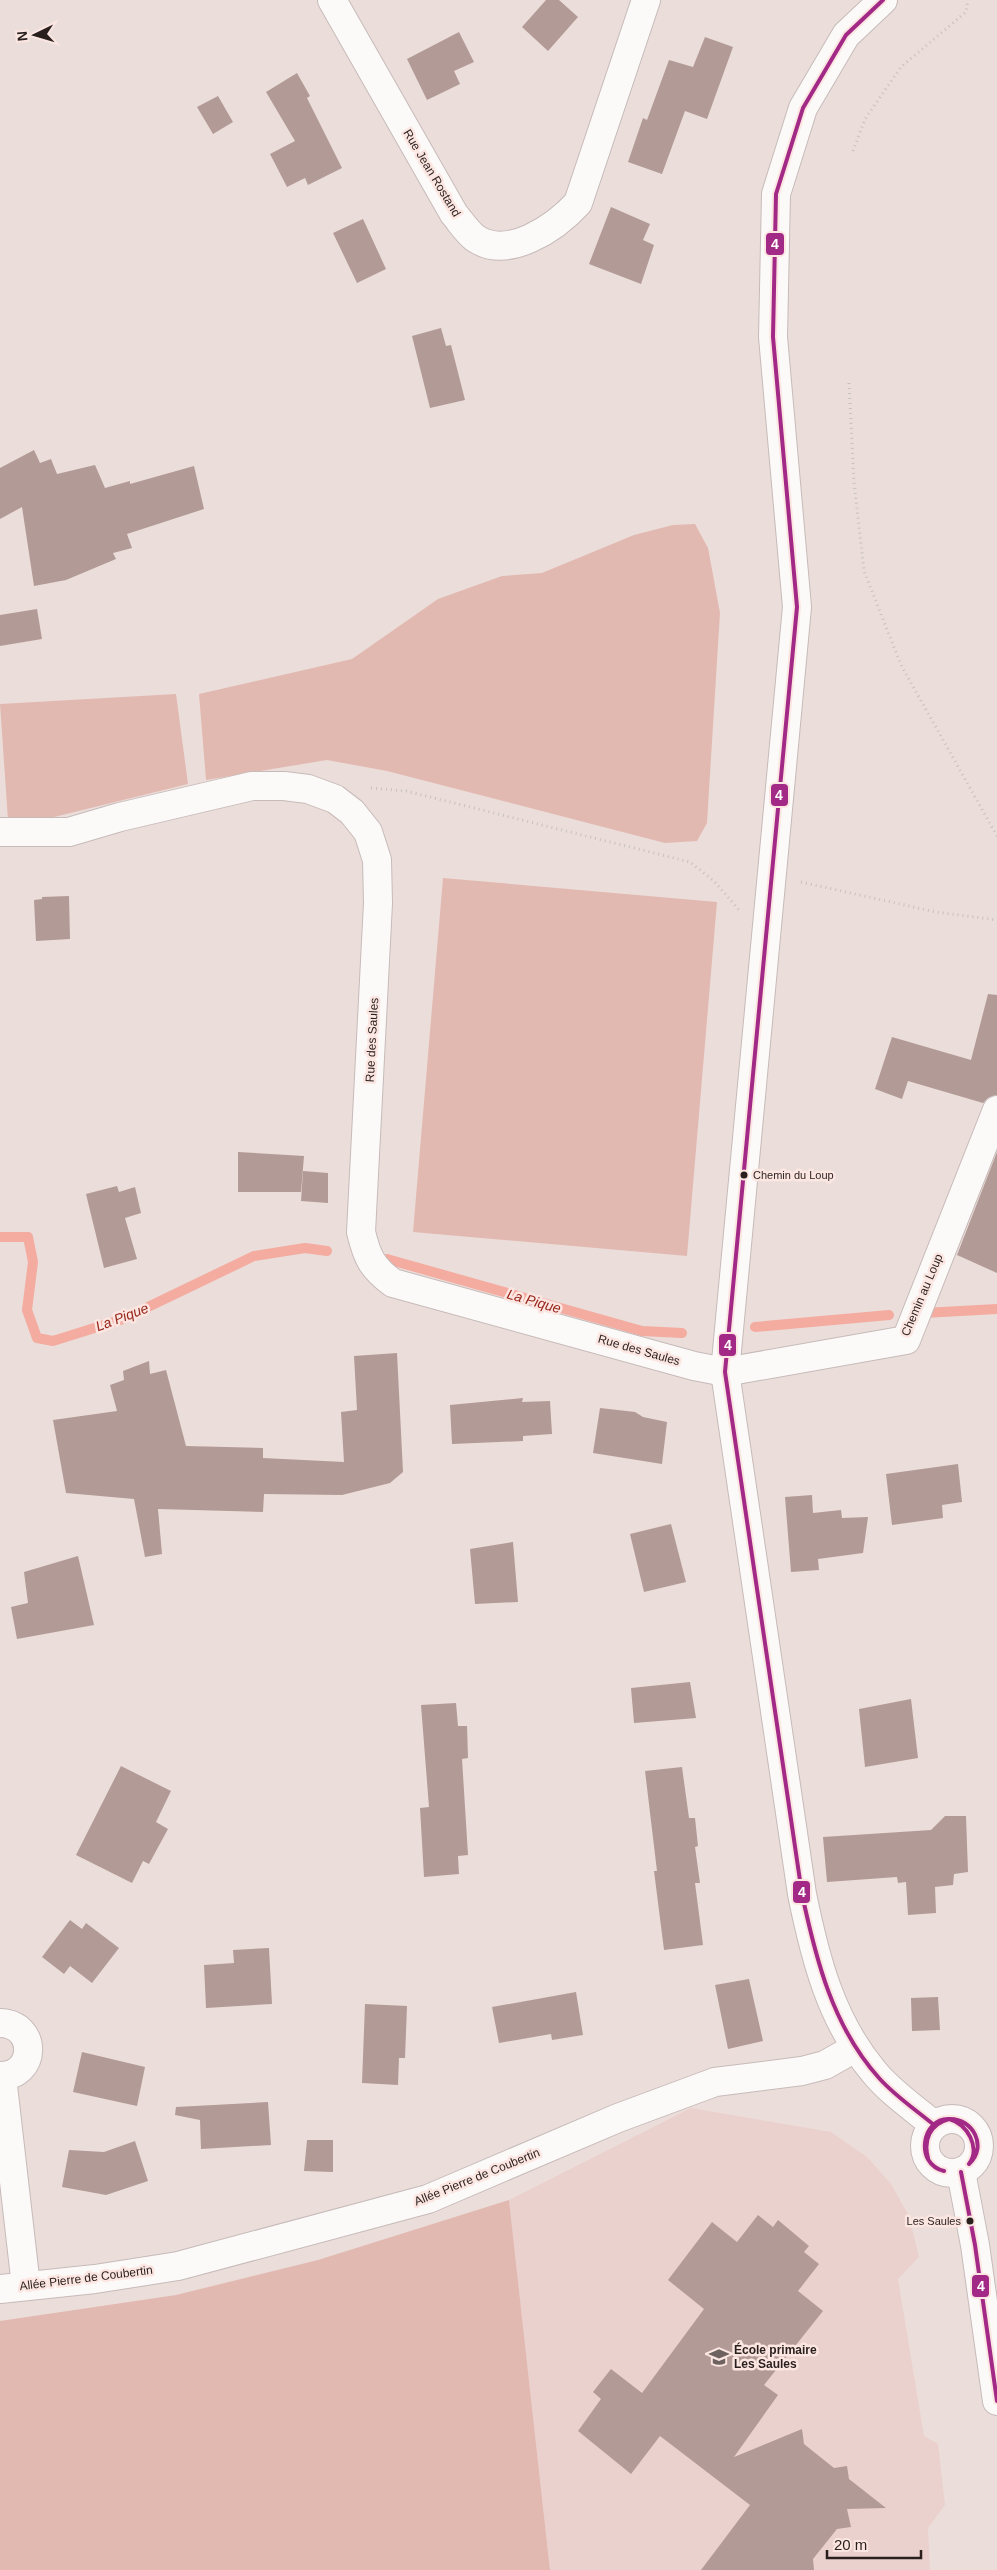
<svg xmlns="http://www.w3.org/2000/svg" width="997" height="2570" viewBox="0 0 997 2570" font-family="Arial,sans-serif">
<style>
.built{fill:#ebd1cd}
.green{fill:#e2b9b1}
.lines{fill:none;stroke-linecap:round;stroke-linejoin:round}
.stream{stroke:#f4aba0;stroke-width:10}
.building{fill:#b29a96}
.street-casing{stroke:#c6bbb9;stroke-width:30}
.secondary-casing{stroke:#c6bbb9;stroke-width:30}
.path{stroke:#c6c1c0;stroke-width:3;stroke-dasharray:1 4;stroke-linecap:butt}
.street{stroke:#fcfaf9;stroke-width:28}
.secondary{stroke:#fcfaf9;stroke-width:28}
.bus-1-casing{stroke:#fce6e2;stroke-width:8}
.bus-1{stroke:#a22986;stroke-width:4}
.bus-dot{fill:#291f1d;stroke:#fce6e2;stroke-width:2}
.labels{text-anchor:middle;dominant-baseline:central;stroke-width:5;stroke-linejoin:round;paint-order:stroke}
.bus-label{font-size:11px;fill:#291f1d;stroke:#fce6e2;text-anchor:start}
.street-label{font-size:12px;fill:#291f1d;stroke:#fce6e2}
.poi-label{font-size:12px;font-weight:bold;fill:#291f1d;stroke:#fce6e2;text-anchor:start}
.water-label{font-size:14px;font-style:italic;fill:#97261a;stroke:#fce6e2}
.line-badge{stroke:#fce6e2;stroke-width:2}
.badge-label{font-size:14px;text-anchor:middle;font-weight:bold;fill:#fff}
</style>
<rect width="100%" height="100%" fill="#ebddda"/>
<!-- built -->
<path class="built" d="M 691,2108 L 831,2132 L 867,2157 L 891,2184 L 909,2216 L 919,2257 L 898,2279 L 924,2436 L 938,2444 L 945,2505 L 928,2528 L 930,2570 L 550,2570 L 509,2200 Z"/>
<!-- green -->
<path class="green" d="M 695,524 L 708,548 L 720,613 L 707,823 L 697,841 L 665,843 L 387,771 L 327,760 L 206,780 L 199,694 L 352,659 L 438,599 L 502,576 L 542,573 L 634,535 L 673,525 Z
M 176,694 L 188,784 L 38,821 L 8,820 L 0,704 Z
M 443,878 L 717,902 L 687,1256 L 413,1232 Z
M 509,2200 L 550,2570 L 0,2570 L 0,2321 L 176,2295 L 318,2260 Z"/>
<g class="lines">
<!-- stream -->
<path class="stream" d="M 0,1237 L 28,1237 L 33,1262 L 27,1310 L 37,1338 L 53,1341 L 123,1319 L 254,1256 L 305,1248 L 327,1251
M 387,1259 L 642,1331 L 682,1333
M 924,1313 L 997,1309
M 755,1327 L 889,1315"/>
</g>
<!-- building -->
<path class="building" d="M 546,0 L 559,0 L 578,17 L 548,51 L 522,27 Z
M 459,32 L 474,62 L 454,71 L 460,84 L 427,100 L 407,59 Z
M 705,37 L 733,47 L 707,119 L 685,111 L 662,174 L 628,162 L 643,118 L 647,120 L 669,60 L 693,67 Z
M 297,73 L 310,96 L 307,98 L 342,168 L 308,185 L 305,178 L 287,187 L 270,154 L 295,141 L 266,92 Z
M 218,96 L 233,122 L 213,134 L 197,107 Z
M 611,207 L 650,224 L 643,240 L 654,245 L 641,284 L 589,264 Z
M 363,219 L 386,269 L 357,283 L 333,233 Z
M 441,328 L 446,346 L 451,345 L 465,400 L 430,408 L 412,336 Z
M 34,450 L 40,463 L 51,459 L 57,474 L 95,465 L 105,488 L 130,481 L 130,484 L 194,466 L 204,509 L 127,534 L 132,548 L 113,553 L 116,559 L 66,580 L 34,586 L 22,507 L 0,519 L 0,468 Z
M 37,609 L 42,639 L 0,646 L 0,615 Z
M 69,896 L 70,939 L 36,941 L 34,900 L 42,899 L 42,897 Z
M 988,994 L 997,995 L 997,1095 L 988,1098 L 983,1103 L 908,1081 L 902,1099 L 875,1089 L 892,1037 L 971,1060 Z
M 238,1152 L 304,1156 L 301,1192 L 238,1192 Z
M 997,1152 L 997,1273 L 957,1255 Z
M 303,1171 L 328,1173 L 328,1203 L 301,1201 Z
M 117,1186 L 119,1192 L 135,1187 L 141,1213 L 125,1218 L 137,1259 L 104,1268 L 86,1194 Z
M 397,1353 L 403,1472 L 390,1483 L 342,1495 L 264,1494 L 263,1512 L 158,1509 L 162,1554 L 145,1557 L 134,1499 L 66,1493 L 53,1420 L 117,1411 L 110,1385 L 124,1380 L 123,1371 L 149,1361 L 150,1374 L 166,1370 L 186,1446 L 263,1448 L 263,1458 L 344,1462 L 341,1412 L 357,1410 L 354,1356 Z
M 523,1398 L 522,1402 L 550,1401 L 552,1434 L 523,1436 L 523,1441 L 452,1444 L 450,1405 Z
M 600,1408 L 635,1412 L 643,1417 L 667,1422 L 662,1464 L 593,1453 Z
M 958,1464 L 962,1502 L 942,1505 L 943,1518 L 892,1525 L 886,1474 Z
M 812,1495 L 813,1513 L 841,1510 L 842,1518 L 868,1517 L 863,1553 L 818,1559 L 819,1570 L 791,1572 L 785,1497 Z
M 671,1524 L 686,1582 L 644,1592 L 630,1534 Z
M 513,1542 L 518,1602 L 475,1604 L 470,1549 Z
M 78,1556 L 94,1625 L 17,1639 L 11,1607 L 28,1603 L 24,1572 Z
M 690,1682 L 696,1718 L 634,1723 L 631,1688 Z
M 911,1699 L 918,1758 L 865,1767 L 859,1709 Z
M 456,1703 L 458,1726 L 467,1726 L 468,1758 L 462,1759 L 468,1855 L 458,1856 L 459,1874 L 424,1877 L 420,1808 L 429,1807 L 421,1705 Z
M 121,1766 L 171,1791 L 156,1822 L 168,1829 L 149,1864 L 143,1861 L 132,1883 L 76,1855 Z
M 682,1767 L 689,1818 L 695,1818 L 698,1846 L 695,1847 L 700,1883 L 695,1883 L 703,1945 L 664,1950 L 654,1871 L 657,1871 L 645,1771 Z
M 945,1816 L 966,1816 L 968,1872 L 954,1874 L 953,1885 L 935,1887 L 936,1913 L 908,1915 L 906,1882 L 898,1883 L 897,1877 L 827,1882 L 823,1837 L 931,1830 Z
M 70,1920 L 82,1929 L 86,1923 L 119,1948 L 92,1983 L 70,1966 L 64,1974 L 42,1957 Z
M 269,1948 L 272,2004 L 206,2008 L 204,1965 L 234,1963 L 233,1950 Z
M 749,1979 L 763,2041 L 728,2049 L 715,1985 Z
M 576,1992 L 583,2035 L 552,2040 L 551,2034 L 499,2043 L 492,2007 Z
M 938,1997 L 940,2030 L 912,2031 L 911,1998 Z
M 365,2004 L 407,2006 L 405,2058 L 399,2058 L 398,2085 L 362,2083 Z
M 82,2052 L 145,2067 L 137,2106 L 73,2092 Z
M 268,2102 L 271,2145 L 201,2149 L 200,2120 L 175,2115 L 176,2107 Z
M 307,2140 L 333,2140 L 333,2172 L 304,2171 Z
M 135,2141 L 148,2181 L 106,2195 L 62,2187 L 69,2150 L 104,2152 Z
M 758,2215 L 773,2227 L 778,2220 L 809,2246 L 804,2252 L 819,2264 L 798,2291 L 823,2311 L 764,2385 L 778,2395 L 734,2457 L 802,2429 L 804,2444 L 834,2468 L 847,2466 L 849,2479 L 886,2508 L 847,2509 L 851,2527 L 837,2529 L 813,2559 L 814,2570 L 701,2570 L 750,2505 L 660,2436 L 631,2474 L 578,2431 L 601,2399 L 593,2392 L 611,2369 L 642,2393 L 704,2309 L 668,2280 L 712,2222 L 737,2242 Z"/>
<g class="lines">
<defs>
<path id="street" d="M 332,0 L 454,214 C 460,221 467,232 475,238 C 508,261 556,227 578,203 L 646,0
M 0,832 L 69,832 L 120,817 L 252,786 L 284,786 L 308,789 L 335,799 L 352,812 L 368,832 L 377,860 L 378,903 L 361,1232 C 367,1257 372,1268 393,1283 L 694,1366 L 725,1372 L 906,1340 L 997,1110
M 0,2023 C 38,2024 37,2076 0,2076
M 2,2077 L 26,2286
M 0,2289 L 95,2279 L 178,2266 L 428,2199 L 618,2118 L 715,2082 L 802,2071 L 825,2065 L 855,2048"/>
<path id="secondary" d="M 883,0 L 846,35 L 803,108 L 776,194 L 773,337 L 797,607 L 725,1372 L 802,1894 C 815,1958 831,2021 874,2072 C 890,2092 914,2108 934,2125
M925 2146a27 27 0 1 1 54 0a27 27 0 1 1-54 0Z
M 961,2172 L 975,2245 L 997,2401"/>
</defs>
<!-- street casing -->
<use href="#street" class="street-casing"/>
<!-- secondary casing -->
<use href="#secondary" class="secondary-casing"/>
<!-- path -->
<path class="path" d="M 853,151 L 865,119 L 901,67 L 966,12 L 968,0
M 849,383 L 854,482 L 864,571 L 901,665 L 997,836
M 371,788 L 406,791 L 690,862 L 714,881 L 739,910
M 801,882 L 936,912 L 997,920"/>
<!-- street -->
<use href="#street" class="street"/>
<!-- secondary -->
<use href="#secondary" class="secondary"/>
<defs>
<path id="bus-1" d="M 883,0 L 846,35 L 803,108 L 776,194 L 773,337 L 797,607 L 725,1372 L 802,1894 C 816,1960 833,2027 879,2078 C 895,2096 916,2110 934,2125
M 949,2119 C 967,2123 981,2148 969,2164
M 949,2119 C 973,2118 988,2147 969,2164
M 928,2158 C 923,2140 930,2124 949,2119
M 944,2171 C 914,2164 922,2118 949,2119
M 961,2172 L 975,2245 L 997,2401"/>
</defs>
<!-- bus-1 casing -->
<use href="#bus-1" class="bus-1-casing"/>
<!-- bus-1 -->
<use href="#bus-1" class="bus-1"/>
</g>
<!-- icons -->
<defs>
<symbol id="school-bare" viewBox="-9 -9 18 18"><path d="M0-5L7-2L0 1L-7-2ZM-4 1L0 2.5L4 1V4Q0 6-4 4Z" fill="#6d625f" stroke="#fce6e2" stroke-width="2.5" paint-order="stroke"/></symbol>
</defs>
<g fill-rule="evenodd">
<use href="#school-bare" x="705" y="2343" width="28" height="28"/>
</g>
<!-- markers -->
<g class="bus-dot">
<circle cx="744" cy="1175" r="4.5"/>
<circle cx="970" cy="2221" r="4.5"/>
</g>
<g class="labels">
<!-- bus labels -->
<g class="bus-label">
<text x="753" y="1175">Chemin du Loup</text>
<text x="961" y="2221" text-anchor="end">Les Saules</text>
</g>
<!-- street labels -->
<g class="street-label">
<text transform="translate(432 173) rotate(59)">Rue Jean Rostand</text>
<text transform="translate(372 1040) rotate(-87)">Rue des Saules</text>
<text transform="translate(922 1295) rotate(-67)">Chemin au Loup</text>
<text transform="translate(639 1350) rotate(16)">Rue des Saules</text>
<text transform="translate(477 2177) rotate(-22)">Allée Pierre de Coubertin</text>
<text transform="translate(86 2278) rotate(-7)">Allée Pierre de Coubertin</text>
</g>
<!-- poi labels -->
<g class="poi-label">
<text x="734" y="2350">École primaire<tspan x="734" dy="14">Les Saules</tspan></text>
</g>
<!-- water labels -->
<g class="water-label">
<text transform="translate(534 1301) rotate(16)">La Pique</text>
<text transform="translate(122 1317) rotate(-21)">La Pique</text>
</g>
</g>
<g class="line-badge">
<rect x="765" y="232" width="20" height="24" rx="5" fill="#a22986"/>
<rect x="770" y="783" width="19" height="24" rx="5" fill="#a22986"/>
<rect x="718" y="1333" width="19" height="24" rx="5" fill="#a22986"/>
<rect x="792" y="1880" width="19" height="24" rx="5" fill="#a22986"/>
<rect x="971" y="2274" width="19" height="24" rx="5" fill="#a22986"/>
</g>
<g class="badge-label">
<text x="775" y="249">4</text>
<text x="779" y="800">4</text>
<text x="728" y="1350">4</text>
<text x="802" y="1897">4</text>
<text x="981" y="2291">4</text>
</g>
<!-- north arrow -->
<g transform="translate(35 35) rotate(265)" stroke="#fce6e2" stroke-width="4" paint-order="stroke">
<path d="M0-4L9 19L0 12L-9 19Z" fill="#291f1d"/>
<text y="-8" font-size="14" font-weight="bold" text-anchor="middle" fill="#291f1d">N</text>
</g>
<!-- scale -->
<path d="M827 2550v8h94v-8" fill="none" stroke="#291f1d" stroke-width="2.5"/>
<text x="834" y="2550" font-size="15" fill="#291f1d" stroke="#fce6e2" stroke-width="4" paint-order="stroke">20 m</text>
</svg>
